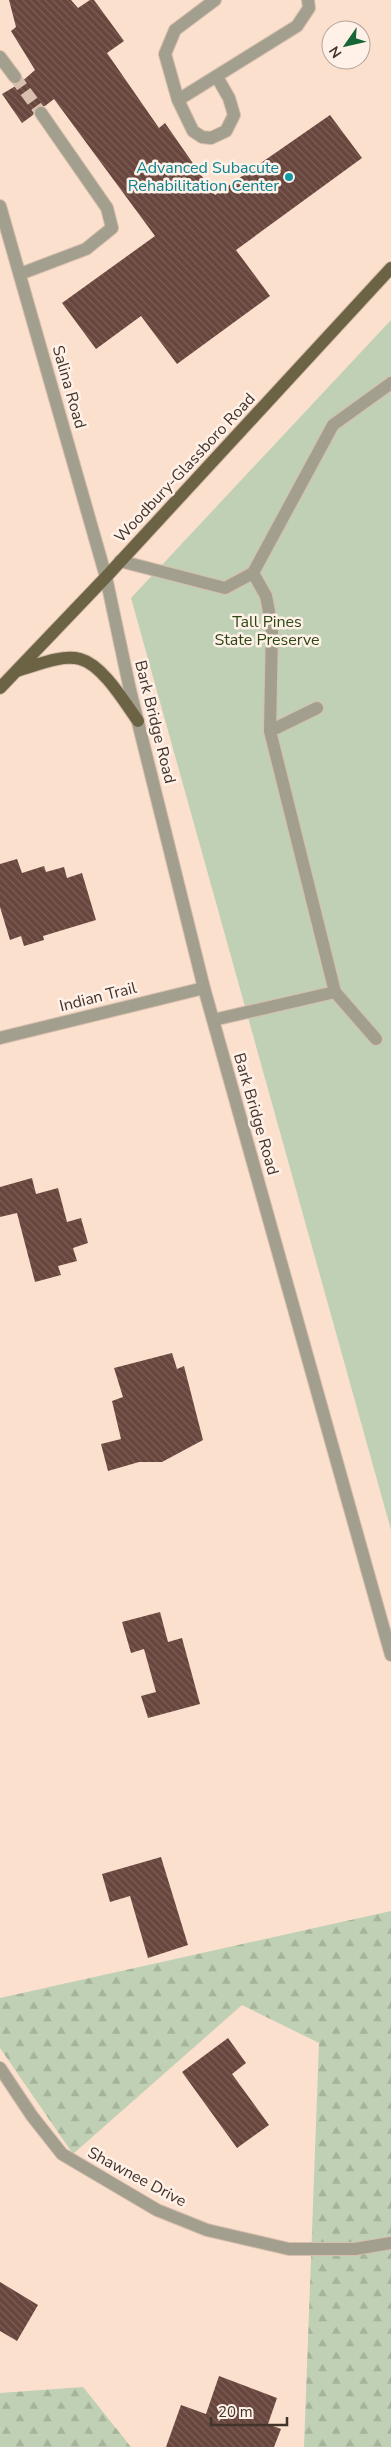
<svg xmlns="http://www.w3.org/2000/svg" width="391" height="2447" viewBox="0 0 391 2447" font-family="'Nunito Sans',sans-serif">
<style>
.green{fill:#bfd0b4}
.forest{fill:url(#forest-firs)}
.building{fill:url(#building-back-hatch)}
.lines{fill:none;stroke-linecap:round;stroke-linejoin:round}
.minor-tunnel{stroke:#d7bead;stroke-width:12;stroke-dasharray:12 6;stroke-linecap:butt}
.minor-casing{stroke:#d7bead;stroke-width:14}
.major-casing{stroke:#d7bead;stroke-width:14}
.minor{stroke:#a39f8e;stroke-width:12}
.major{stroke:#6c6345;stroke-width:12}
.culture-dot{fill:#0f9aa8;stroke:#fff1e7;stroke-width:2}
.labels{text-anchor:middle;dominant-baseline:central;stroke-width:5;stroke-linejoin:round;paint-order:stroke}
.culture-label{font-size:16px;fill:#0d838f;stroke:#fff1e7;text-anchor:end}
.street-label{font-size:16px;fill:#42342b;stroke:#fff1e7}
.park-label{font-size:16px;fill:#2b4713;stroke:#fff1e7}
</style>
<defs>
<pattern id="forest-firs" width="22" height="20" patternUnits="userSpaceOnUse" patternTransform="scale(1.25)"><rect width="22" height="20" fill="#bfd0b4"/><path d="M5 1l3.5 6h-7zM16 11l3.5 6h-7z" fill="#a5b39b"/></pattern>
<pattern id="building-back-hatch" width="6" height="6" patternUnits="userSpaceOnUse" patternTransform="scale(1.25)"><rect width="6" height="6" fill="#68463d"/><path d="M-1 5l2 2M0 0l6 6M5-1l2 2" fill="none" stroke="#7b5f57"/></pattern>
</defs>
<rect width="100%" height="100%" fill="#fce0ce"/>
<!-- green -->
<path class="green" d="M 391,320 L 391,1530 L 131,598 Z"/>
<!-- forest -->
<path class="forest" d="M 391,1911 L 391,2447 L 304,2447 L 319,2043 L 242,2005 L 73,2154 L 0,2048 L 0,1998 Z
M 83,2387 L 131,2447 L 0,2447 L 0,2393 Z"/>
<!-- building -->
<path class="building" d="M 9,0 L 71,0 L 78,8 L 90,0 L 94,0 L 124,41 L 107,53 L 159,128 L 165,123 L 215,195 L 330,115 L 362,158 L 236,250 L 270,296 L 177,364 L 141,316 L 96,349 L 62,303 L 155,236 L 54,99 L 45,106 L 36,107 L 33,115 L 22,123 L 2,94 L 19,84 L 35,70 L 11,31 L 16,27 Z
M 17,859 L 22,873 L 44,866 L 46,872 L 64,867 L 67,878 L 82,873 L 96,920 L 43,936 L 44,940 L 24,946 L 21,936 L 10,940 L 0,907 L 0,864 Z
M 32,1178 L 36,1194 L 58,1188 L 67,1222 L 81,1218 L 88,1243 L 73,1248 L 77,1261 L 58,1266 L 61,1275 L 35,1282 L 17,1213 L 0,1217 L 0,1187 Z
M 172,1353 L 177,1369 L 184,1366 L 203,1440 L 162,1462 L 139,1462 L 108,1471 L 101,1444 L 121,1439 L 112,1401 L 123,1397 L 114,1368 Z
M 160,1612 L 168,1642 L 182,1638 L 200,1704 L 148,1718 L 141,1696 L 156,1692 L 144,1649 L 131,1653 L 122,1622 Z
M 161,1857 L 188,1945 L 148,1958 L 130,1896 L 110,1902 L 102,1874 Z
M 228,2038 L 246,2063 L 232,2074 L 269,2125 L 237,2148 L 182,2072 Z
M 0,2282 L 38,2305 L 17,2341 L 0,2331 Z
M 219,2376 L 277,2398 L 268,2424 L 281,2429 L 274,2447 L 166,2447 L 181,2405 L 206,2414 Z"/>
<g class="lines">
<!-- minor-tunnel -->
<path class="minor-tunnel" d="M 15,77 L 41,113"/>
<defs>
<path id="minor" d="M 215,0 L 175,30 L 165,54 L 178,100 L 297,26 L 309,8 L 308,0
M 0,57 L 15,77
M 178,100 L 193,131 L 202,137 L 211,138 L 226,131 L 234,115 L 229,98 L 217,77
M 0,206 L 106,577 L 130,690 L 204,988 L 391,1655
M 20,274 L 86,249 L 112,228 L 107,208 L 41,113
M 120,561 L 225,588 L 253,573 L 333,425 L 391,383
M 253,573 L 266,596 L 272,627 L 270,731 L 335,992 L 376,1039
M 270,731 L 317,708
M 213,1020 L 335,992
M 0,1038 L 204,988
M 0,2068 L 32,2116 L 62,2154 L 157,2210 L 207,2230 L 289,2249 L 355,2249 L 391,2243"/>
<path id="major" d="M 16,671 C 35,666 61,654 80,659 C 103,665 125,703 138,721
M 0,688 L 106,577 L 391,268"/>
</defs>
<!-- minor casing -->
<use href="#minor" class="minor-casing"/>
<!-- major casing -->
<use href="#major" class="major-casing"/>
<!-- minor -->
<use href="#minor" class="minor"/>
<!-- major -->
<use href="#major" class="major"/>
</g>
<!-- markers -->
<circle class="culture-dot" cx="289" cy="177" r="5"/>
<g class="labels">
<!-- culture labels -->
<g class="culture-label">
<text x="279" y="168">Advanced Subacute<tspan x="279" dy="18">Rehabilitation Center</tspan></text>
</g>
<!-- street labels -->
<g class="street-label">
<text transform="translate(69 387) rotate(74)">Salina Road</text>
<text transform="translate(185 468) rotate(-47)">Woodbury-Glassboro Road</text>
<text transform="translate(155 722) rotate(76)">Bark Bridge Road</text>
<text transform="translate(98 997) rotate(-14)">Indian Trail</text>
<text transform="translate(256 1114) rotate(74)">Bark Bridge Road</text>
<text transform="translate(137 2177) rotate(28)">Shawnee Drive</text>
</g>
<!-- park labels -->
<g class="park-label">
<text x="267" y="622">Tall Pines<tspan x="267" dy="18">State Preserve</tspan></text>
</g>
</g>
<!-- north arrow -->
<g transform="translate(346 45) rotate(236)"><circle r="24" fill="#fff1e7" stroke="#b3a59c"/>
<path d="M0-4L9 19L0 12L-9 19Z" fill="#176636"/>
<text y="-8" font-size="14" font-weight="bold" text-anchor="middle" fill="#42342b">N</text>
</g>
<!-- scale -->
<path d="M211 2417v8h76v-8" fill="none" stroke="#42342b" stroke-width="2.5"/>
<text x="218" y="2417" font-size="15" fill="#42342b" stroke="#fff1e7" stroke-width="4" paint-order="stroke">20 m</text>
</svg>
